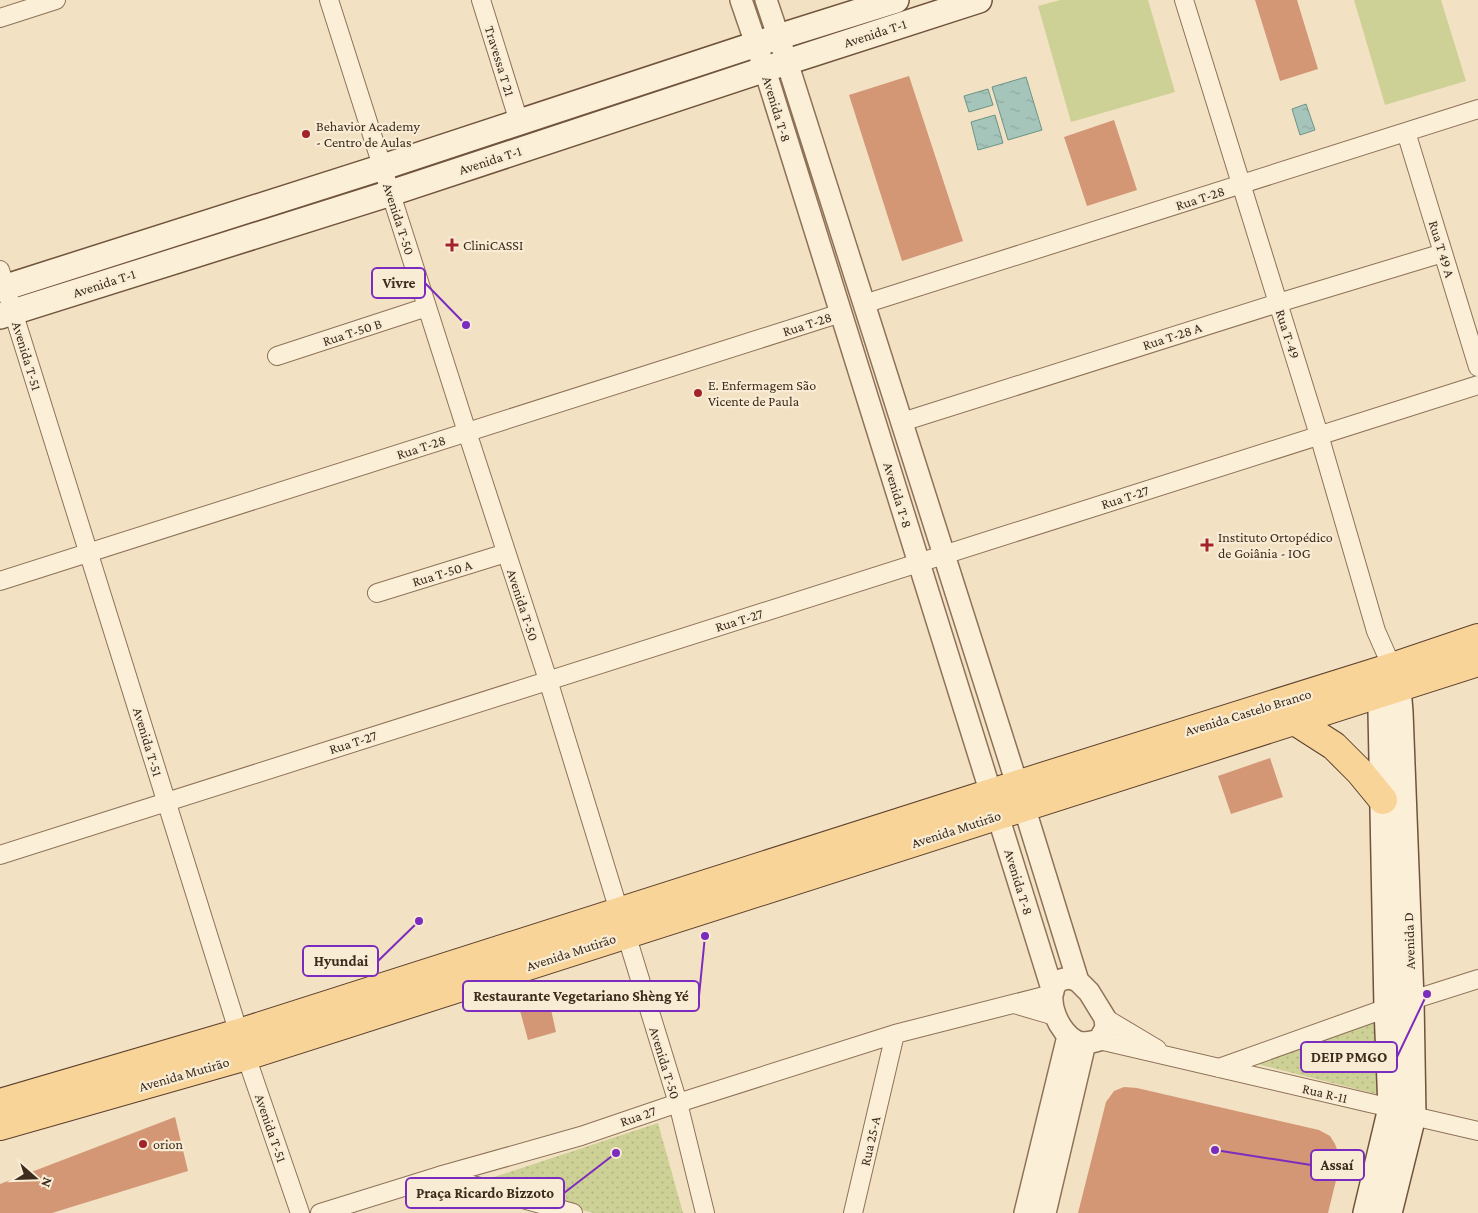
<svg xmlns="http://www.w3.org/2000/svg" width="1478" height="1213" viewBox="0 0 1478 1213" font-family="'Crimson Pro',serif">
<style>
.park{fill:url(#park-dots)}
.garden{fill:#ced196}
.water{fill:url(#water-ripples);stroke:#6b9487}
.building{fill:#d39776}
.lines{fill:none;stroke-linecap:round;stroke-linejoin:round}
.minor-casing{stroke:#8e7258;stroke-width:20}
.tertiary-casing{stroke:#8e7258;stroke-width:24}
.secondary-casing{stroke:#70533b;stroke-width:28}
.primary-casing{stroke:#5c402d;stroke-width:30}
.minor{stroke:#fcefd8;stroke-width:18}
.tertiary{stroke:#fcefd8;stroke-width:21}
.secondary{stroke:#fcefd8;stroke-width:25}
.primary{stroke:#f8d499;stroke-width:28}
.poi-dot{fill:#a3232b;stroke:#f8ecd4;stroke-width:2}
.labels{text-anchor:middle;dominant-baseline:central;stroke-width:4.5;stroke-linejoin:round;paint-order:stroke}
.street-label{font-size:14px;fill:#3d2b1d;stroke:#f8ecd4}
.poi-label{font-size:14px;fill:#3d2b1d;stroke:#f8ecd4;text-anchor:start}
.leader{fill:none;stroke:#7b2cbf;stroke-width:2}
.callout-dot{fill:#7b2cbf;stroke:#f8ecd4;stroke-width:2}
.callout{fill:#f8ecd4;stroke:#7b2cbf;stroke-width:2}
.callout-label{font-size:15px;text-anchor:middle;font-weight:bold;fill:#3d2b1d}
</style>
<defs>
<pattern id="park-dots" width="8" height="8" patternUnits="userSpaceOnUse" patternTransform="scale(1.25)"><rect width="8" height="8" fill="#ced196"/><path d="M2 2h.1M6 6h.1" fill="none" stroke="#b2b481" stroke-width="1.8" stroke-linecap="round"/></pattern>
<pattern id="water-ripples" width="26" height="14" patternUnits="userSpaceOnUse" patternTransform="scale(1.25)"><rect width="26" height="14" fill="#a6c5ba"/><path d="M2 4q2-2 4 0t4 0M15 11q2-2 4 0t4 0" fill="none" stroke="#90a99f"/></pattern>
</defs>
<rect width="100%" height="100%" fill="#f2e1c3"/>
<!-- park -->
<path class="park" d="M 1381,1015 L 1380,1095 L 1253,1063 Z
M 658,1123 L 683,1213 L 594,1213 L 473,1184 Z"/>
<!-- garden -->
<path class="garden" d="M 1060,0 L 1148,0 L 1175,92 L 1071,122 L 1038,6 Z
M 1354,0 L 1441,0 L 1466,81 L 1385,105 Z"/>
<!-- water -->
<path class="water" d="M 1026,77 L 1042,130 L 1008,140 L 992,87 Z
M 988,89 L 993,105 L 969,112 L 964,96 Z
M 1306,104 L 1315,130 L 1300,135 L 1292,109 Z
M 995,115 L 1003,143 L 978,150 L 971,122 Z"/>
<!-- building -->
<path class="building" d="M 1255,0 L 1297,0 L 1318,69 L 1280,81 Z
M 909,76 L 963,241 L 902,261 L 849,95 Z
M 1114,120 L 1137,190 L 1087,206 L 1064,137 Z
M 1270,758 L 1283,797 L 1231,814 L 1218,776 Z
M 546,987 L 556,1032 L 528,1040 L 516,996 Z
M 1124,1087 L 1137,1088 L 1319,1130 L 1330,1136 L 1335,1144 L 1339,1155 L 1339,1168 L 1328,1213 L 1078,1213 L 1106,1102 L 1114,1091 Z
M 175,1117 L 188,1171 L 52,1213 L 0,1213 L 0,1184 Z"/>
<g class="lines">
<defs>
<path id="minor" d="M 329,0 L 467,432 L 548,680 L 678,1103 L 705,1213
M 481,0 L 519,122
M 1184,0 L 1319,435 L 1376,631 L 1392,667
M 0,18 L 56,0
M 1406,132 L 1478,367
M 0,270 L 246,1056 L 300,1213
M 864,304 L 1478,109
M 277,356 L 427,307
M 902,422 L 1278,303 L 1443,253
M 0,581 L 841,313
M 377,593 L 506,553
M 0,855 L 1478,385
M 1014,1004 L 1055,1016
M 1105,1018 L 1157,1049
M 1099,1040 L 1391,1108 L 1413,1116 L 1478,1131
M 1219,1068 L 1387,1008 L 1478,979
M 440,1176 L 573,1213
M 320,1213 L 439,1176 L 581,1136 L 678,1103 L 895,1034 L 1052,994
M 853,1213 L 895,1034"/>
<path id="tertiary" d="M 741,0 L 765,70 L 1053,992
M 766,0 L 787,62 L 1017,784 L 1078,981
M 1070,978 L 1078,981 L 1089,992 L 1105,1018 L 1106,1028 L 1099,1040 C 1091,1042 1083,1045 1076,1041 C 1060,1034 1044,1000 1056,984 C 1059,979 1065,979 1070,978 Z
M 1025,1213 L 1068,1036
M 1045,1213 L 1085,1043"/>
<path id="secondary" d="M 0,289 L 383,167 L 778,37 L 896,0
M 0,316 L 391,193 L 787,62 L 979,0
M 1366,1213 L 1391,1108 L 1387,1008 L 1381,711 L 1377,674
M 1389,1213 L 1413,1116 L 1411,1000 L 1400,712 L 1398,688 L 1393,669"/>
<path id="primary" d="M 1295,721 L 1334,746 L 1360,772 L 1383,800
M 0,1103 L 239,1033 L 991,793 L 1392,667 L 1478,638
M 0,1126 L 246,1056 L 1478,662"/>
</defs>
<!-- minor casing -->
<use href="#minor" class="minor-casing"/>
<!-- tertiary casing -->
<use href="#tertiary" class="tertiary-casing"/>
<!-- secondary casing -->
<use href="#secondary" class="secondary-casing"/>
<!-- primary casing -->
<use href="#primary" class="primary-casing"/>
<!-- minor -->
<use href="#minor" class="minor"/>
<!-- tertiary -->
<use href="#tertiary" class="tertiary"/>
<!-- secondary -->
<use href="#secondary" class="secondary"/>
<!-- primary -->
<use href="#primary" class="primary"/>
</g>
<!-- markers -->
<g class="poi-dot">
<circle cx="306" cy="134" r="5"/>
<path d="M449.5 237.5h5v5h5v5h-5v5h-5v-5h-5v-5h5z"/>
<circle cx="698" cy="393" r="5"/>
<path d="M1204.5 537.5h5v5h5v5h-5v5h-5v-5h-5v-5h5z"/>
<circle cx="143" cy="1144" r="5"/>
</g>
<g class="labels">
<!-- street labels -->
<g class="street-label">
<text transform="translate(875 33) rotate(-18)">Avenida T-1</text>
<text transform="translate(500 61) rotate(73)">Travessa T 21</text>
<text transform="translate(777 109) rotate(73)">Avenida T-8</text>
<text transform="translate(490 160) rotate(-18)">Avenida T-1</text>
<text transform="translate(1200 198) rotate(-18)">Rua T-28</text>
<text transform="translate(399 219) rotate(72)">Avenida T-50</text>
<text transform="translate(1442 249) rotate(73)">Rua T 49 A</text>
<text transform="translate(104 283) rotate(-18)">Avenida T-1</text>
<text transform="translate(807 324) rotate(-18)">Rua T-28</text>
<text transform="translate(352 332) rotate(-18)">Rua T-50 B</text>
<text transform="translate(1288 334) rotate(72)">Rua T-49</text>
<text transform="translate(1172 336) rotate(-18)">Rua T-28 A</text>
<text transform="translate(27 356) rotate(73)">Avenida T-51</text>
<text transform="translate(421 447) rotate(-18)">Rua T-28</text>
<text transform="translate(898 495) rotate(73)">Avenida T-8</text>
<text transform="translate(1125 497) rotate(-18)">Rua T-27</text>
<text transform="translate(442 573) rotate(-17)">Rua T-50 A</text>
<text transform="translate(523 605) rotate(72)">Avenida T-50</text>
<text transform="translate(739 620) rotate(-17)">Rua T-27</text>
<text transform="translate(1248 712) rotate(-17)">Avenida Castelo Branco</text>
<text transform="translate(148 742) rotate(73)">Avenida T-51</text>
<text transform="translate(353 742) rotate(-18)">Rua T-27</text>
<text transform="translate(956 829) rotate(-18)">Avenida Mutirão</text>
<text transform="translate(1019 882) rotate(73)">Avenida T-8</text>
<text transform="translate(1409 941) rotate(-92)">Avenida D</text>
<text transform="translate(571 952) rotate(-18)">Avenida Mutirão</text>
<text transform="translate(665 1063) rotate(73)">Avenida T-50</text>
<text transform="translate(184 1074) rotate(-16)">Avenida Mutirão</text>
<text transform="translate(1325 1093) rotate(13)">Rua R-11</text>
<text transform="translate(638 1116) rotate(-19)">Rua 27</text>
<text transform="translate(271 1128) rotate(71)">Avenida T-51</text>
<text transform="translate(870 1141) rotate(-77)">Rua 25-A</text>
</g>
<!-- poi labels -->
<g class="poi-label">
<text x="316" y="126">Behavior Academy<tspan x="316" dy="16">- Centro de Aulas</tspan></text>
<text x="463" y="245">CliniCASSI</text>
<text x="708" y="385">E. Enfermagem São<tspan x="708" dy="16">Vicente de Paula</tspan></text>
<text x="1218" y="537">Instituto Ortopédico<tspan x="1218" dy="16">de Goiânia - IOG</tspan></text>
<text x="153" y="1144">orion</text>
</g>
</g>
<!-- callouts -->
<path class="leader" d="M466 325L425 283M419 921L378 961M705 936L699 996M1427 994L1397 1057M1215 1150L1311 1165M616 1153L564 1193"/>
<g class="callout-dot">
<circle cx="466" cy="325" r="5"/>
<circle cx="419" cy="921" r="5"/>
<circle cx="705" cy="936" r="5"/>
<circle cx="1427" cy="994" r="5"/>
<circle cx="1215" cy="1150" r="5"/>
<circle cx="616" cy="1153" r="5"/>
</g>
<g class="callout">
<rect x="372" y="268" width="53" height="30" rx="5"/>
<rect x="303" y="946" width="75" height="30" rx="5"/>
<rect x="463" y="981" width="236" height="30" rx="5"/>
<rect x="1301" y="1042" width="96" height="30" rx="5"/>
<rect x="1311" y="1150" width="53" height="30" rx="5"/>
<rect x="406" y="1178" width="158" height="30" rx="5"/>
</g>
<g class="callout-label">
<text x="399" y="288">Vivre</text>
<text x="341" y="966">Hyundai</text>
<text x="581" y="1001">Restaurante Vegetariano Shèng Yé</text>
<text x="1349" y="1062">DEIP PMGO</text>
<text x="1337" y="1170">Assaí</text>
<text x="485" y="1198">Praça Ricardo Bizzoto</text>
</g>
<!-- north arrow -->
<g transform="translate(35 1178) rotate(110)" stroke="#f8ecd4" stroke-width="4" paint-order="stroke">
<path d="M0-4L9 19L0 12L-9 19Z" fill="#3d2b1d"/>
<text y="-8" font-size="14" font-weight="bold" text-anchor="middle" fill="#3d2b1d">N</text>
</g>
</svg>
